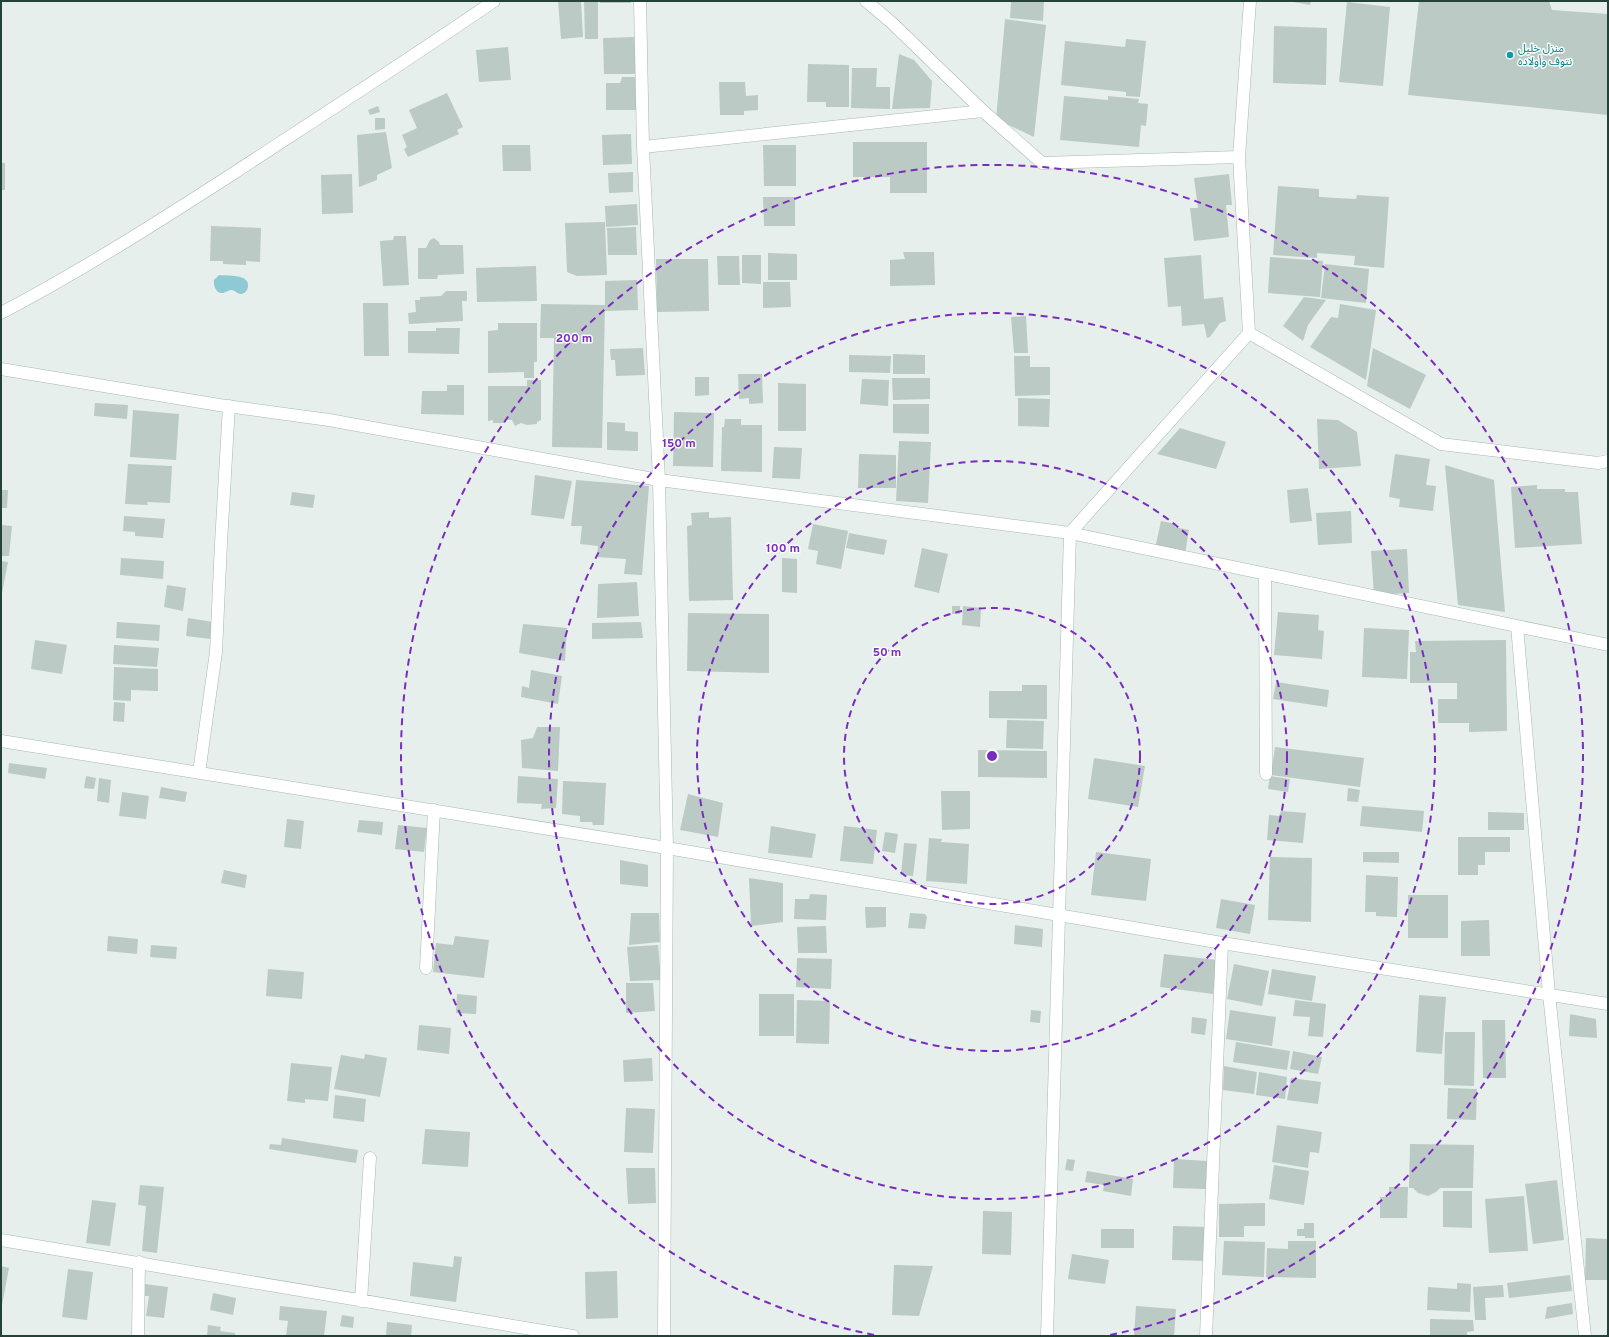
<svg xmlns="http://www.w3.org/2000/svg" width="1609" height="1337" viewBox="0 0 1609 1337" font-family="Overpass,'Noto Sans Arabic',sans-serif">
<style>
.water{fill:#8ec9d4}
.building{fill:#bbcac4}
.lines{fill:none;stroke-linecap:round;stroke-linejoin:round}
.street-casing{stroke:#a8b8b2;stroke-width:13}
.street{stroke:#fff;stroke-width:12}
.ring{fill:none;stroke:#7b2cbf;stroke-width:2;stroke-dasharray:7 5}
.culture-dot{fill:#0f9aa8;stroke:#f7fbf9;stroke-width:1.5}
.labels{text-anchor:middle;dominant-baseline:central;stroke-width:3;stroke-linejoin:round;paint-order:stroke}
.culture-label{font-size:11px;fill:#0d838f;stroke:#f7fbf9;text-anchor:start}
.centre{fill:#7b2cbf;stroke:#f7fbf9;stroke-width:2}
.ring-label{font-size:12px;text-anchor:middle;font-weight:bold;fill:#7b2cbf;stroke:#f7fbf9;stroke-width:3;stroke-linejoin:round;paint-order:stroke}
</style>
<rect width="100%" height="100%" fill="#e6efeb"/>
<!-- water -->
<path class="water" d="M 219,275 C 228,276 249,274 248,286 C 248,289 246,292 244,293 C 239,296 236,291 232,290 C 228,290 227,292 223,293 C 216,294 213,285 214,280 Z"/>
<!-- building -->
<path class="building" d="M 558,1 L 581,1 L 583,37 L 561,39 Z
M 584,1 L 598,1 L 598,39 L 585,39 Z
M 600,1 L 631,1 L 631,3 L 600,3 Z
M 1011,1 L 1044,1 L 1043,21 L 1010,18 Z
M 1288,1 L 1311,1 L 1310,5 Z
M 1419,1 L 1549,1 L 1552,10 L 1608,14 L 1608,115 L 1408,95 Z
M 1347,2 L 1390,7 L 1383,86 L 1339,82 Z
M 1005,19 L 1046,25 L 1034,137 L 996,119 Z
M 1274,26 L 1327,28 L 1326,85 L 1273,83 Z
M 637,37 L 637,74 L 604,74 L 603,38 Z
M 1126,39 L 1146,41 L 1140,97 L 1126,96 L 1126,92 L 1061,85 L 1065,41 L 1125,47 Z
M 508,47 L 511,80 L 479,82 L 476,50 Z
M 899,54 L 914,60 L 932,81 L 930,108 L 892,109 Z
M 808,64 L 849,65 L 849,107 L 826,107 L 826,102 L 807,102 Z
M 852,68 L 877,68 L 876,87 L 890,87 L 890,109 L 851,108 Z
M 622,77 L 637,77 L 637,110 L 606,110 L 606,83 L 620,83 Z
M 719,82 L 745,82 L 746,96 L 758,95 L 758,110 L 744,111 L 744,115 L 720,115 Z
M 447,93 L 463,127 L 457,130 L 459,134 L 408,157 L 404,149 L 407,147 L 402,135 L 417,128 L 409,110 Z
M 1064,96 L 1108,100 L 1108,96 L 1139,99 L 1138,103 L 1148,104 L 1146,126 L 1141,125 L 1139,147 L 1060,140 Z
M 378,106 L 380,112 L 370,115 L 368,110 Z
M 375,118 L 385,118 L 385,129 L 375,130 Z
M 386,132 L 392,168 L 377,175 L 377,180 L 359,187 L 357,135 Z
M 631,134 L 632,164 L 603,165 L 602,135 Z
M 853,142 L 927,142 L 927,193 L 890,193 L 890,177 L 853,177 Z
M 502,145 L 530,145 L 531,171 L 503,171 Z
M 763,145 L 796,145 L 796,186 L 764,186 Z
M 1,163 L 5,163 L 5,190 L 1,190 Z
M 633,172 L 633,192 L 609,193 L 608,173 Z
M 352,174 L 353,213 L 322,214 L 321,175 Z
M 1229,174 L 1232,205 L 1226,205 L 1229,237 L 1194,241 L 1190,208 L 1198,208 L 1194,178 Z
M 1278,186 L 1319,189 L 1319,197 L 1356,199 L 1357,195 L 1389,197 L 1384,268 L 1354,265 L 1355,256 L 1317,253 L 1317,258 L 1273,255 Z
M 763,197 L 795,197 L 795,226 L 764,226 Z
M 637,204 L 638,225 L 606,227 L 605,206 Z
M 605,222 L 607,275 L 577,276 L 567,272 L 565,223 Z
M 211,226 L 261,228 L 260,262 L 246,261 L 246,265 L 223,264 L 223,261 L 210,261 Z
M 636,227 L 637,255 L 608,255 L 607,228 Z
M 394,236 L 406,236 L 409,285 L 383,286 L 380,241 L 393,240 Z
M 434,238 L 439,242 L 440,245 L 463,245 L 464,274 L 438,275 L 437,279 L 418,279 L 418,248 L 426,248 L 430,240 Z
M 903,252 L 934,252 L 935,285 L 890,286 L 890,260 L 905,259 Z
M 768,253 L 797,254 L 797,280 L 768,280 Z
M 742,255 L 761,255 L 761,284 L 742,283 Z
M 1201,255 L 1204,299 L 1223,297 L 1226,321 L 1220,323 L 1210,337 L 1207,338 L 1204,324 L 1182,326 L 1181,306 L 1168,307 L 1164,258 Z
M 717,256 L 739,256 L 740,285 L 718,285 Z
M 1270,257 L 1323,261 L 1320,297 L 1268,293 Z
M 656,259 L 708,259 L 709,311 L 657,312 Z
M 1325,264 L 1369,269 L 1366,303 L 1321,298 Z
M 536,266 L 537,301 L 477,302 L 476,268 Z
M 637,280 L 638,310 L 605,311 L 605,281 Z
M 763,282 L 790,282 L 791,307 L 763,308 Z
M 446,291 L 467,291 L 467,301 L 462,301 L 463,321 L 409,324 L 408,313 L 416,312 L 415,300 L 420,300 L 420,297 L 441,296 Z
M 1304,297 L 1326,300 L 1308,325 L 1303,341 L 1283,326 Z
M 363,303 L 388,303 L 389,356 L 364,356 Z
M 541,304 L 605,305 L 602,448 L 552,447 L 554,338 L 540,338 Z
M 1340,304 L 1376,310 L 1366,380 L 1310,347 L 1331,317 L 1338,318 Z
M 1026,316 L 1028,353 L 1014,353 L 1011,317 Z
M 498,323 L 537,323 L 537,362 L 534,362 L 534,378 L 524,378 L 524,372 L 488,373 L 488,331 L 498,330 Z
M 436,328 L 460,328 L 459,354 L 408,353 L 408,331 L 436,331 Z
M 643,348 L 645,375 L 616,376 L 615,360 L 611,360 L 610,349 Z
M 1373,348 L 1426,375 L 1410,409 L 1367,386 Z
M 893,354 L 925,355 L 925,374 L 893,374 Z
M 849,355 L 891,356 L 890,373 L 849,372 Z
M 1014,356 L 1030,356 L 1030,367 L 1050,367 L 1050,395 L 1015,396 Z
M 738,374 L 762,374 L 763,403 L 749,404 L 749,398 L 739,399 Z
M 695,377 L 709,377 L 709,395 L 695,396 Z
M 892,378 L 930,378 L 930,399 L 893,400 Z
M 862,379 L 889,380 L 888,406 L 860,404 Z
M 527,380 L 541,380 L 541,420 L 537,422 L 537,424 L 527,425 L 521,423 L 515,426 L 512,420 L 505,420 L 505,423 L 493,423 L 493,420 L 488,421 L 488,386 L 527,386 Z
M 778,383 L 806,384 L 806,431 L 778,431 Z
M 447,385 L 464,385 L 464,415 L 421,414 L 422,391 L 447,391 Z
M 1018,398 L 1050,399 L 1049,427 L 1018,426 Z
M 95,403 L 128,405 L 127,419 L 94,416 Z
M 893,404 L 929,404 L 929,434 L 893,433 Z
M 133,410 L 179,414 L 176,460 L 130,457 Z
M 674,412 L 714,413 L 713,467 L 673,466 Z
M 725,419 L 741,419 L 741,425 L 762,425 L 762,472 L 721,471 L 722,427 L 724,427 Z
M 1317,419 L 1338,420 L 1357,432 L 1361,466 L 1319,469 Z
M 607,422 L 625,423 L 625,431 L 638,432 L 638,451 L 607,450 Z
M 1180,428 L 1226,442 L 1216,469 L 1157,454 Z
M 899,441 L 931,442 L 928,503 L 896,501 Z
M 774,447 L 802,448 L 800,479 L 772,478 Z
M 859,454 L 896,455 L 896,488 L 858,488 Z
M 1395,454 L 1430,459 L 1426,485 L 1436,486 L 1433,511 L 1399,507 L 1400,499 L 1389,497 Z
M 128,464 L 172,466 L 170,503 L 147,502 L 148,505 L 125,504 Z
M 1445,465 L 1494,480 L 1505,612 L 1458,605 Z
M 535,475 L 572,481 L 564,519 L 531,515 Z
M 576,480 L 649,486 L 642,575 L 624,574 L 626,559 L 597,557 L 598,546 L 580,544 L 582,526 L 571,526 Z
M 1537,485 L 1537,489 L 1565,489 L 1565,492 L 1578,492 L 1582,544 L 1515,548 L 1511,487 Z
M 1308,488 L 1312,521 L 1290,523 L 1287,490 Z
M 1,490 L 8,490 L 7,508 L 1,508 Z
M 292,492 L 315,495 L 313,508 L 290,505 Z
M 1351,511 L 1352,543 L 1318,545 L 1316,513 Z
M 709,512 L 709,518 L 731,517 L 733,600 L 689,601 L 687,526 L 692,525 L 691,513 Z
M 124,516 L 165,519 L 163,538 L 135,536 L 135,532 L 123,531 Z
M 1161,521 L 1176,524 L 1175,527 L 1189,530 L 1185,554 L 1155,549 Z
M 813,524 L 848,531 L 841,569 L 816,564 L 818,551 L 808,549 Z
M 1,525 L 12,526 L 9,556 L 1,556 Z
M 849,533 L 887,540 L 884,555 L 846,548 Z
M 922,548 L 948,554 L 939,593 L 914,587 Z
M 1407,549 L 1409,593 L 1374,595 L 1371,551 Z
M 121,558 L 164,561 L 163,579 L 120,575 Z
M 782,558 L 797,559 L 797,593 L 782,592 Z
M 1,561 L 8,562 L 2,593 L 1,593 Z
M 637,582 L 639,616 L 597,618 L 598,584 Z
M 167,585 L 186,588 L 183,611 L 164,607 Z
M 952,606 L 960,606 L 960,614 L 952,614 Z
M 963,606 L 981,608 L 980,627 L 962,625 Z
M 1278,612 L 1319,615 L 1318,630 L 1324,631 L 1322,659 L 1274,655 Z
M 688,613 L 769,614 L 769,673 L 687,671 Z
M 188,618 L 213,622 L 211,639 L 186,636 Z
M 117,622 L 160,625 L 159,641 L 116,638 Z
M 641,622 L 643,638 L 592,639 L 592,623 Z
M 523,624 L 567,628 L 565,661 L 519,653 Z
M 1364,628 L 1409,630 L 1407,679 L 1362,677 Z
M 35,640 L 67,645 L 62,674 L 31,669 Z
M 1506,640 L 1507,731 L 1469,732 L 1469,723 L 1438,723 L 1438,699 L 1457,699 L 1457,683 L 1410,683 L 1410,652 L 1416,652 L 1415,641 Z
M 114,645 L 159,648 L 157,667 L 113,664 Z
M 114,667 L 158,669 L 158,691 L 131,690 L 131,701 L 113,700 Z
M 531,670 L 562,676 L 558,704 L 521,697 L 522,686 L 529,688 Z
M 1276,682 L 1329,690 L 1327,707 L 1273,699 Z
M 1022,685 L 1047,685 L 1047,719 L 989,718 L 989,691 L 1022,691 Z
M 114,702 L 125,703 L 124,722 L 113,721 Z
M 1007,720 L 1044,721 L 1043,749 L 1006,748 Z
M 537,727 L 560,727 L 558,771 L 522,768 L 521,740 L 533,738 Z
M 1275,747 L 1364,758 L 1360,787 L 1271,775 Z
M 978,750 L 1047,751 L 1047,778 L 978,777 Z
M 1094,758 L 1145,766 L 1138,807 L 1088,799 Z
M 9,763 L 47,768 L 45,779 L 8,773 Z
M 86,776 L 96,778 L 94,789 L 84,788 Z
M 518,776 L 558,779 L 556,808 L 541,809 L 542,804 L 517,803 Z
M 1270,776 L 1290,779 L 1288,792 L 1268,789 Z
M 99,778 L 111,780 L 109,803 L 97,801 Z
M 563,781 L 606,783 L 604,825 L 593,825 L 592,822 L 580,822 L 580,816 L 562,814 Z
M 161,787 L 187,792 L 185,802 L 159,798 Z
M 1348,788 L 1360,790 L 1358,802 L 1347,801 Z
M 941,791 L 970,791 L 970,829 L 942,830 Z
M 122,792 L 149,796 L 146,819 L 119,816 Z
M 688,794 L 723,803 L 718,837 L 680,830 Z
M 1362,806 L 1424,811 L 1422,832 L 1360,826 Z
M 1281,811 L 1306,813 L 1303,843 L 1267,840 L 1269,815 L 1279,816 Z
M 1488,812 L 1524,813 L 1524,830 L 1488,830 Z
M 287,819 L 304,821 L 301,849 L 284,847 Z
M 359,820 L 383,822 L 382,835 L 357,832 Z
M 398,825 L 427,828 L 424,852 L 395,849 Z
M 771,826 L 816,834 L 812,858 L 768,853 Z
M 844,826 L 877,830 L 873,864 L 840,861 Z
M 885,832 L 898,834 L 895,853 L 882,851 Z
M 1458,837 L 1510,837 L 1510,852 L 1485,852 L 1485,865 L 1478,865 L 1478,875 L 1458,875 Z
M 929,838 L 942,839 L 941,842 L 969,844 L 967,884 L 926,881 Z
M 904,843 L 917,844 L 913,876 L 901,875 Z
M 1096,852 L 1151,859 L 1146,901 L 1091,895 Z
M 1363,852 L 1399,852 L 1399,863 L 1363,862 Z
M 1270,857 L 1312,858 L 1311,922 L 1268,920 Z
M 620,860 L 648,865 L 648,887 L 620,884 Z
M 224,870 L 247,875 L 245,888 L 221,883 Z
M 1366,875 L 1398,877 L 1397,917 L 1376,916 L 1376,912 L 1365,912 Z
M 749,878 L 783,883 L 783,922 L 751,926 Z
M 810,894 L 827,895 L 826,920 L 794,919 L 795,899 L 809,899 Z
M 1408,895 L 1448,895 L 1448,938 L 1408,938 Z
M 1221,899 L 1255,905 L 1250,934 L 1216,928 Z
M 865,907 L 886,907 L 886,927 L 866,928 Z
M 631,913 L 659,913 L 660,942 L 629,945 Z
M 910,913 L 925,914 L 927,917 L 925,929 L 908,928 Z
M 1489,920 L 1490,956 L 1461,956 L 1461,921 Z
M 1015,925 L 1043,929 L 1042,947 L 1014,944 Z
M 826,926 L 827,953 L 798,953 L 797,927 Z
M 108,936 L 138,939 L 137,954 L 107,951 Z
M 455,936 L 489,940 L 484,978 L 433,972 L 436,943 L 453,945 Z
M 151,945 L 177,947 L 176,959 L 150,957 Z
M 658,945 L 661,980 L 630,981 L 627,947 Z
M 1164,954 L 1217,960 L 1213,994 L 1160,987 Z
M 797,958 L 832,959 L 831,989 L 796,987 Z
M 1234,964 L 1269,971 L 1262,1006 L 1227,999 Z
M 268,969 L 304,972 L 302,999 L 266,996 Z
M 1272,969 L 1316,976 L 1312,1001 L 1268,994 Z
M 626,983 L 653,983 L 655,1011 L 626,1013 Z
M 457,994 L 477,996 L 476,1014 L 456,1013 Z
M 759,994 L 794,994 L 794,1036 L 759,1036 Z
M 1419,995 L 1446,997 L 1442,1054 L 1416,1052 Z
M 797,1000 L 830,1001 L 829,1044 L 796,1043 Z
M 1295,1000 L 1326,1004 L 1323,1037 L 1308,1036 L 1310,1017 L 1293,1016 Z
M 1031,1010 L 1041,1011 L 1040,1023 L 1030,1022 Z
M 1230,1010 L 1276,1017 L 1272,1046 L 1226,1039 Z
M 1570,1014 L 1596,1019 L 1597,1038 L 1569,1036 Z
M 1192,1017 L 1207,1019 L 1205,1035 L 1191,1033 Z
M 1482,1020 L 1505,1020 L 1506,1078 L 1483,1078 Z
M 419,1025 L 451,1028 L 449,1054 L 417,1050 Z
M 1445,1032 L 1475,1032 L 1474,1086 L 1444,1085 Z
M 1236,1042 L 1290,1051 L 1287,1070 L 1233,1062 Z
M 1293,1051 L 1322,1057 L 1318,1074 L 1290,1069 Z
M 365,1054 L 387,1058 L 380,1097 L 334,1089 L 341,1055 L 364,1059 Z
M 652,1058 L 653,1081 L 624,1082 L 623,1060 Z
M 291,1063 L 332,1067 L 328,1101 L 305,1099 L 305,1103 L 287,1101 Z
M 1224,1066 L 1257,1072 L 1254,1094 L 1223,1090 Z
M 1259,1072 L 1287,1077 L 1285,1099 L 1256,1095 Z
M 1291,1078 L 1321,1082 L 1318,1104 L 1287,1100 Z
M 1448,1088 L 1477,1089 L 1476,1120 L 1447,1119 Z
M 335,1095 L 366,1099 L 364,1122 L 333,1118 Z
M 626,1108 L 655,1109 L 653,1153 L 624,1152 Z
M 1277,1125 L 1322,1132 L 1319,1153 L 1310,1152 L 1308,1168 L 1272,1162 Z
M 425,1129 L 470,1132 L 468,1167 L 422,1164 Z
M 282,1138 L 358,1150 L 356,1163 L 269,1149 L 270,1144 L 281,1145 Z
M 1410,1144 L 1474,1145 L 1473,1188 L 1440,1188 L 1436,1192 L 1428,1196 L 1418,1193 L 1413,1188 L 1409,1188 Z
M 1067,1159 L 1075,1160 L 1073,1171 L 1065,1170 Z
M 1174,1159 L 1207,1161 L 1206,1189 L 1173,1188 Z
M 1274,1165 L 1309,1171 L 1304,1205 L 1269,1199 Z
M 626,1168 L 655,1168 L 656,1203 L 628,1204 Z
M 1087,1171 L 1133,1179 L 1131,1196 L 1103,1191 L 1104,1185 L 1085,1182 Z
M 1557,1180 L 1564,1240 L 1533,1244 L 1525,1184 Z
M 140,1185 L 164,1187 L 157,1253 L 142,1251 L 146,1206 L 138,1205 Z
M 1389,1187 L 1408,1187 L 1407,1218 L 1380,1218 L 1380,1197 L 1389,1197 Z
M 1443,1191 L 1472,1191 L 1472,1228 L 1443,1227 Z
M 1524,1196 L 1528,1251 L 1489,1253 L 1485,1199 Z
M 92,1200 L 116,1203 L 110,1246 L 86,1243 Z
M 1265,1203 L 1265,1226 L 1244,1226 L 1244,1237 L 1219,1237 L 1219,1204 Z
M 983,1211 L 1012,1212 L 1011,1255 L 982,1254 Z
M 1304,1223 L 1314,1223 L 1314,1238 L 1305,1238 L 1305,1236 L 1297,1236 L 1297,1229 L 1304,1229 Z
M 1173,1226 L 1208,1227 L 1207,1261 L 1172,1260 Z
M 1101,1229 L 1134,1229 L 1134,1248 L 1101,1248 Z
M 1586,1238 L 1608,1239 L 1608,1280 L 1585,1280 Z
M 1224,1241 L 1265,1242 L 1264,1277 L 1222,1275 Z
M 1288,1241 L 1316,1241 L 1316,1278 L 1266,1277 L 1267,1248 L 1288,1249 Z
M 1072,1254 L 1109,1260 L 1105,1284 L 1068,1279 Z
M 454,1256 L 462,1257 L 456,1302 L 410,1296 L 413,1262 L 453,1267 Z
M 894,1265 L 933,1266 L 919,1316 L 892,1315 Z
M 1,1266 L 9,1268 L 2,1305 L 1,1305 Z
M 68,1269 L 93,1272 L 87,1320 L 62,1317 Z
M 617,1271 L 618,1318 L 586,1319 L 585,1272 Z
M 1570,1275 L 1572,1291 L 1509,1298 L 1507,1283 Z
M 1457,1283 L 1471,1284 L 1470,1312 L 1427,1310 L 1428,1287 L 1457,1289 Z
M 145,1284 L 168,1287 L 164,1318 L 146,1316 L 149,1296 L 144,1296 Z
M 1503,1285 L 1504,1297 L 1485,1298 L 1486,1320 L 1475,1320 L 1473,1287 Z
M 213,1293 L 236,1298 L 233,1315 L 210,1310 Z
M 1572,1303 L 1573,1314 L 1545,1319 L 1547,1307 Z
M 280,1306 L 327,1311 L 324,1336 L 286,1336 L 288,1321 L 279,1320 Z
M 1136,1306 L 1176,1309 L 1174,1336 L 1134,1336 Z
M 342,1315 L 354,1317 L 353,1328 L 340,1326 Z
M 1430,1319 L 1473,1320 L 1474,1331 L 1467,1332 L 1467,1336 L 1430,1336 Z
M 387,1322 L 412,1325 L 411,1336 L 386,1336 Z
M 208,1325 L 221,1327 L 220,1331 L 235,1333 L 235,1336 L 207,1336 Z"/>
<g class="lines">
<defs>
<path id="street" d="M 640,1 L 643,147 L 659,480 L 667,848 L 664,1336
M 866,1 L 891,22 L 983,111 L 1042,163 L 1239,157
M 1250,1 L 1239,157 L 1249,333 L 1441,444 L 1598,463 L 1608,461
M 643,147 L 983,111
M 1,313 C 81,271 158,222 234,173 C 321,116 408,60 494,1
M 1,369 L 219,405 L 329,420 L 659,480 L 1070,533 L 1608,645
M 1265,574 L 1266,774
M 1517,626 L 1549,994 L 1585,1336
M 1,741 L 667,848 L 1222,943 L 1608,1004
M 199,773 L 216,652 L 221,543 L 229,406
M 426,968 L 434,810
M 1,1240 L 573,1336
M 361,1301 L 370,1158
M 138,1336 L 139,1262
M 1047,1336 L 1070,533 L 1249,333
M 1206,1336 L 1222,943"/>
</defs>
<!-- street casing -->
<use href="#street" class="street-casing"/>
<!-- street -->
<use href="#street" class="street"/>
</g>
<!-- distance rings -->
<g class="ring">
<circle cx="992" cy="756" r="148"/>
<circle cx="992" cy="756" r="295"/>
<circle cx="992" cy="756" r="443"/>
<path d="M874 1335A591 591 0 1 1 1110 1335"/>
</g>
<!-- markers -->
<circle class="culture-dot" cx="1510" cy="55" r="4"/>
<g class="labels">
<!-- culture labels -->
<g class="culture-label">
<text x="1518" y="49">منزل خليل<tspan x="1518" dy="13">نتوف وأولاده</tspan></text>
</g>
</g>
<circle cx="992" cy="756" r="6" class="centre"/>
<g class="ring-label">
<text x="574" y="342">200 m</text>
<text x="679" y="447">150 m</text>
<text x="783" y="552">100 m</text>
<text x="887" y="656">50 m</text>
</g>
<!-- border -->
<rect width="1609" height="1337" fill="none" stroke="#24423a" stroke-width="4"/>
</svg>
